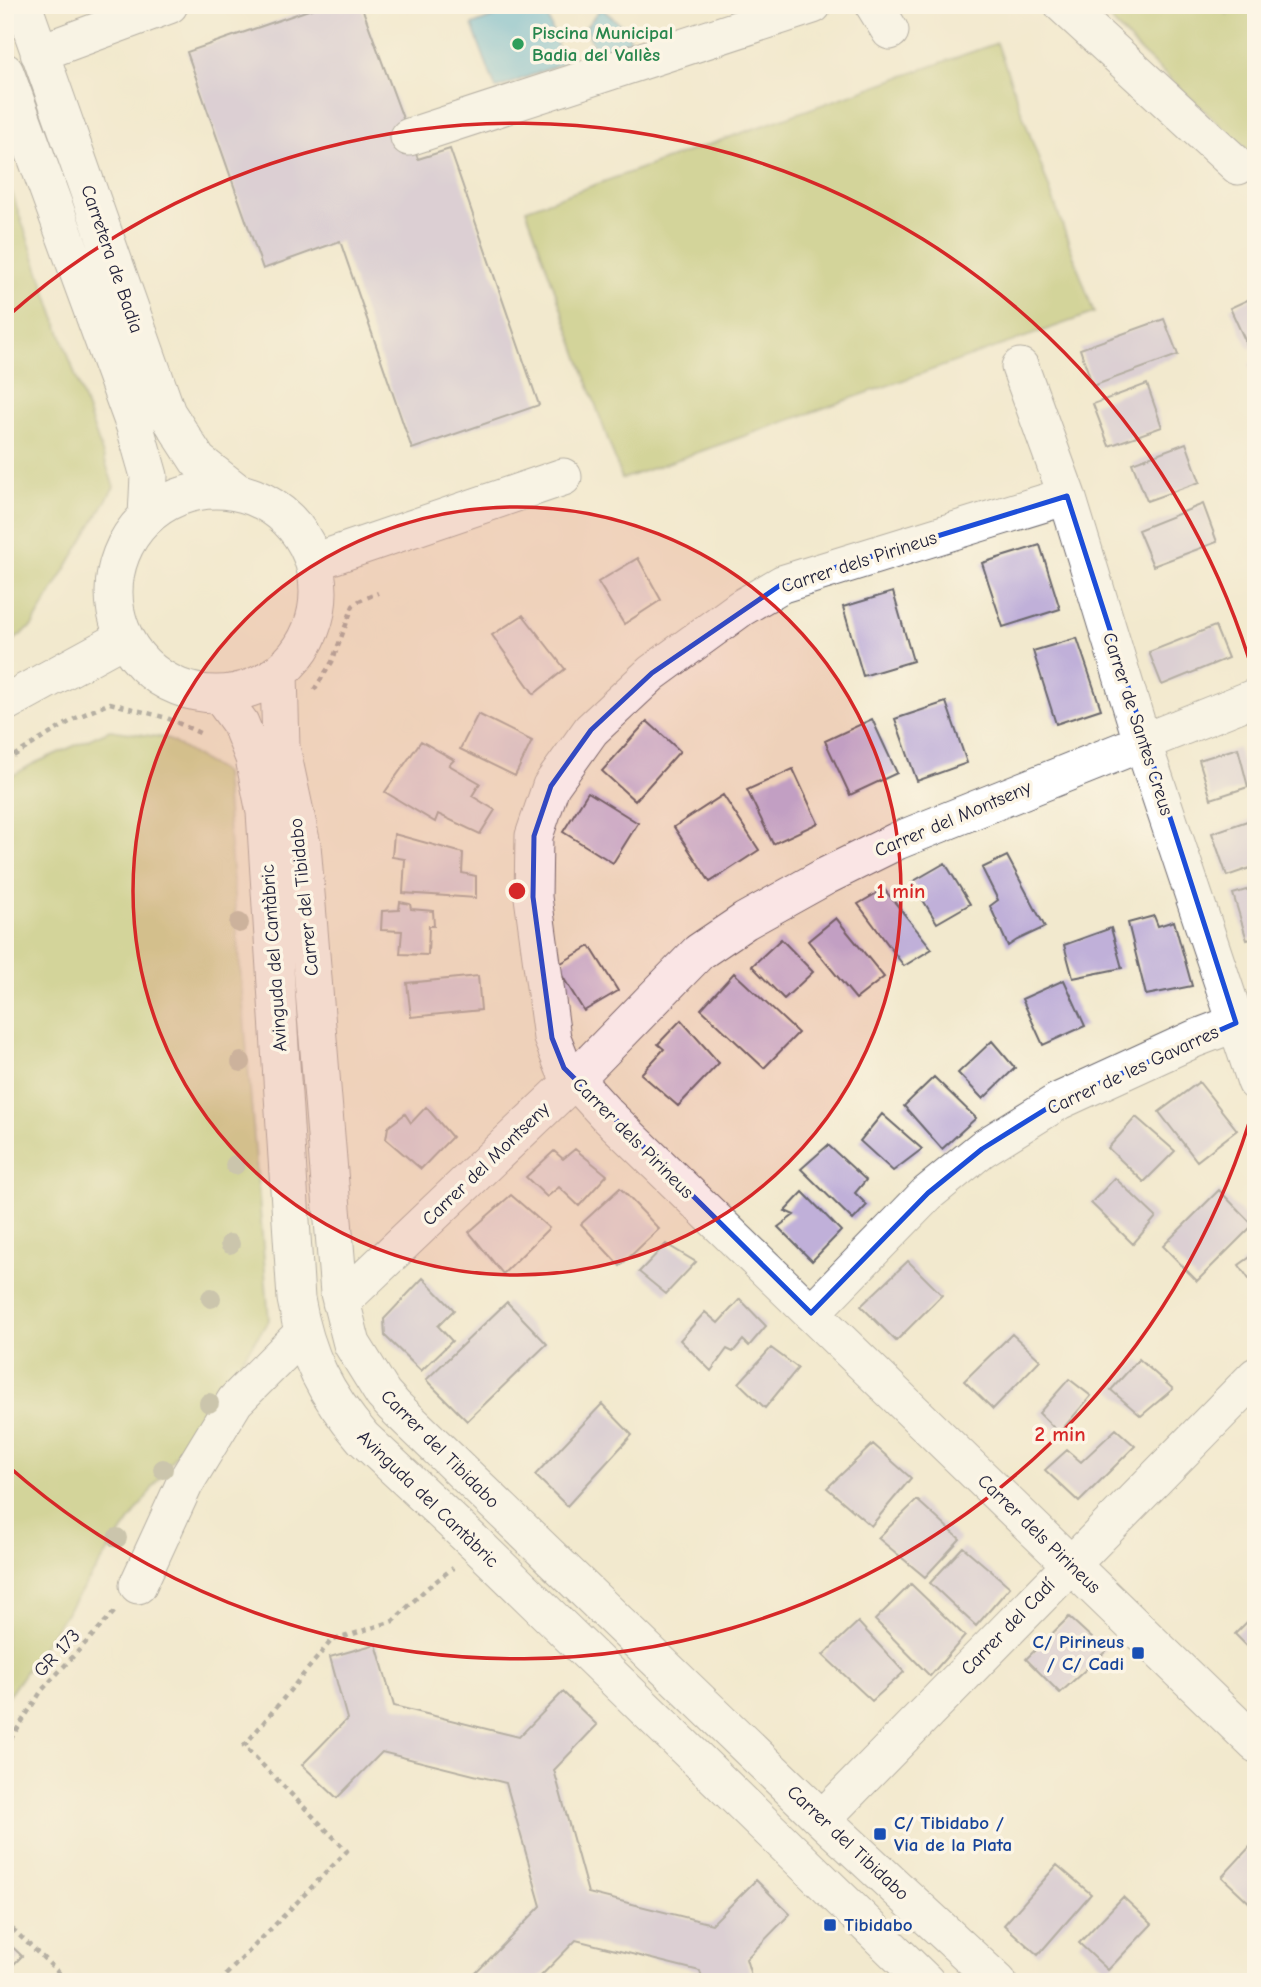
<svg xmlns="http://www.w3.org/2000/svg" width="1261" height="1987" viewBox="0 0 1261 1987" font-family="'Comic Neue',sans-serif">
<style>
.green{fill:#aeba5c;stroke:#686e4c;stroke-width:2}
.water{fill:#58b3d6;stroke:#3d6a88;stroke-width:2}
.building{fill:#c0b0d9}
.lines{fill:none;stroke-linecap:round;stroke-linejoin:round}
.minor-casing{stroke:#6b686e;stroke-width:39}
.path{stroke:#6b686e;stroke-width:4.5;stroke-dasharray:5 5;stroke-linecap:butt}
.minor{stroke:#fff;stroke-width:37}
.tree{fill:#9b9984}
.marked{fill:none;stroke:#1d4ed8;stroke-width:5;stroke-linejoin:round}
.ring{fill:none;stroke:#d62828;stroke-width:3.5}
.leisure-dot{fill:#2e9e5b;stroke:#fcf5e5;stroke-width:2.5}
.transit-dot{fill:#1a4fb4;stroke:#fcf5e5;stroke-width:2.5}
.labels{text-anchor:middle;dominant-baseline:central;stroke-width:7;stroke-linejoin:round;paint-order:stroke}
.leisure-label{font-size:19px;font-weight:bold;fill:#27864d;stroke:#fcf5e5;text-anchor:start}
.street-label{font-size:19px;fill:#22223b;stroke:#fcf5e5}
.transit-label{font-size:19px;font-weight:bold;fill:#164399;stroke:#fcf5e5;text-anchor:start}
.centre{fill:#d62828;stroke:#fcf5e5;stroke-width:3.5}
.ring-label{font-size:21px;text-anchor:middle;font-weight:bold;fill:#d62828;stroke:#fcf5e5;stroke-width:7;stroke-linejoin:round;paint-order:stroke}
</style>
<rect width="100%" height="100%" fill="#fcf5e5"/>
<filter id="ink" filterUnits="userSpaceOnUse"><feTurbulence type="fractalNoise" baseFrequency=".0143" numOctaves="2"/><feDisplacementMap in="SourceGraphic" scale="14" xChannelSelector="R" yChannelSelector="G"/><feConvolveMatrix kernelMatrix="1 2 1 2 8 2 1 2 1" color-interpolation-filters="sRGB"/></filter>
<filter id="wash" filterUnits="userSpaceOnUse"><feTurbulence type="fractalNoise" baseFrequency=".00686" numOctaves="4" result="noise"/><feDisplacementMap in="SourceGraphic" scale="28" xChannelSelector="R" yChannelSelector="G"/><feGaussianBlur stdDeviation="1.57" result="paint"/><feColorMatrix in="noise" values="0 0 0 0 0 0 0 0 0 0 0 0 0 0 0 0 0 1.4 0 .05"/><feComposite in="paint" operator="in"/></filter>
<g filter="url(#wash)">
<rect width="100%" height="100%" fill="#f2e9ce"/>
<!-- green -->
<path class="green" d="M 1096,5 L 1217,5 L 1227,14 L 1224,5 L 1256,5 L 1256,158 L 1142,53 Z
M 997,43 L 1094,313 L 622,479 L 526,209 Z
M 5,173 L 114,487 L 32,626 L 5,647 Z
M 110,730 L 166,738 L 224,773 L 269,1320 L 5,1701 L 5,780 L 33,764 Z"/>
<!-- water -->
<path class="water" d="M 524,5 L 544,5 L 563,63 L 496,89 L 472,25 Z
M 601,8 L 627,30 L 630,41 L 596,53 L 586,27 Z"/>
<g id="blocks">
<!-- building -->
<path class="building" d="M 323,5 L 361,5 L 418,159 L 450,149 L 539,405 L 412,449 L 340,241 L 263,269 L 187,52 Z
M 1256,296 L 1256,346 L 1249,349 L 1230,308 Z
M 1164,319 L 1178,355 L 1093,386 L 1080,349 Z
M 1256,361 L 1256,381 L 1249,364 Z
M 1147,384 L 1162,427 L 1109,446 L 1093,404 Z
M 1186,443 L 1200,482 L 1147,501 L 1132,463 Z
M 1203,504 L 1217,542 L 1153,566 L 1138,530 Z
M 1040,545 L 1060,609 L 1003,627 L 982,563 Z
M 638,558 L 661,600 L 624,624 L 598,582 Z
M 893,592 L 913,661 L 863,676 L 843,607 Z
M 523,615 L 565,669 L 534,694 L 492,635 Z
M 1215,626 L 1228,658 L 1162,685 L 1149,652 Z
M 1077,638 L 1101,709 L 1056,724 L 1033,651 Z
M 946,702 L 967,763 L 917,781 L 895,719 Z
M 478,714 L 532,741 L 515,776 L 460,749 Z
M 872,719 L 897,773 L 850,795 L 825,741 Z
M 647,721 L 680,751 L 635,801 L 602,771 Z
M 421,741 L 454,760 L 449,765 L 480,783 L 472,796 L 495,810 L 480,834 L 438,814 L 435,822 L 385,792 Z
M 1238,748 L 1248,787 L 1211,799 L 1199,760 Z
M 793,769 L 818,823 L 773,844 L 747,790 Z
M 588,792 L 638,823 L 613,863 L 563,832 Z
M 723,795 L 759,850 L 710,882 L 674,827 Z
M 1256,818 L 1256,866 L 1227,876 L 1212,833 Z
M 394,834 L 463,853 L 462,873 L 476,876 L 476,898 L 403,893 L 405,859 L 392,857 Z
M 1007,856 L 1045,927 L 1017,940 L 1008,946 L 990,906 L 998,900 L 982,868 Z
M 945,863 L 970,904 L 937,923 L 912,882 Z
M 1256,887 L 1256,938 L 1247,940 L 1233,894 Z
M 884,889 L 932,949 L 904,966 L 858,904 Z
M 400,902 L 410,904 L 411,909 L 433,911 L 434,926 L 429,926 L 428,955 L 400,954 L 402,931 L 381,930 L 382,911 L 399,910 Z
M 1154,916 L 1158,926 L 1174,921 L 1192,986 L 1146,995 L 1128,923 Z
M 836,918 L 884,977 L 856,999 L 808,941 Z
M 1111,928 L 1122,968 L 1073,978 L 1064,945 Z
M 781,939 L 813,972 L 784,999 L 752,966 Z
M 590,946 L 618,991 L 584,1011 L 556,966 Z
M 734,973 L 798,1033 L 764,1068 L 701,1009 Z
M 478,976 L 481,1010 L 411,1017 L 407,983 Z
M 1064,980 L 1085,1026 L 1043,1045 L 1022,999 Z
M 681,1020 L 719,1063 L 678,1106 L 641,1074 L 664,1049 L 658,1044 Z
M 992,1041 L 1015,1068 L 983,1099 L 958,1073 Z
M 934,1077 L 976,1118 L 942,1149 L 904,1106 Z
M 1199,1082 L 1237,1130 L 1197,1161 L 1159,1112 Z
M 426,1107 L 452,1137 L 421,1169 L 386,1139 L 388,1127 L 405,1114 L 411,1123 Z
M 882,1114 L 922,1149 L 893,1171 L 860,1141 Z
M 1136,1117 L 1175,1151 L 1144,1182 L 1108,1148 Z
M 828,1145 L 866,1180 L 855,1193 L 867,1205 L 853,1220 L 801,1169 Z
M 575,1149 L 607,1175 L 579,1206 L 559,1187 L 547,1197 L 526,1177 L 554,1151 L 563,1159 Z
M 1115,1178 L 1156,1217 L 1133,1244 L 1091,1203 Z
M 620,1188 L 659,1229 L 620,1266 L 581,1224 Z
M 1219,1190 L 1253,1225 L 1197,1281 L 1163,1246 Z
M 803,1192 L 841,1231 L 812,1261 L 778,1227 L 794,1215 L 785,1211 Z
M 511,1195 L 549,1228 L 503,1274 L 469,1232 Z
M 666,1244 L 696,1262 L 666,1294 L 639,1272 Z
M 1256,1253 L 1256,1289 L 1239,1265 Z
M 908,1261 L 942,1295 L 896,1341 L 861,1306 Z
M 423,1278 L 454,1310 L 438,1326 L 452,1341 L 421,1371 L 385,1336 L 384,1319 Z
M 740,1299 L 766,1326 L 749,1346 L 743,1340 L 733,1352 L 727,1349 L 711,1371 L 680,1340 L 705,1312 L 718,1323 Z
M 507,1302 L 547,1344 L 467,1421 L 426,1380 Z
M 1012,1334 L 1040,1360 L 993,1409 L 964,1381 Z
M 771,1348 L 798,1368 L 765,1408 L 739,1383 Z
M 1139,1359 L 1173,1389 L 1141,1416 L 1111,1390 Z
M 1069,1379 L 1091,1396 L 1059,1433 L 1039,1413 Z
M 602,1404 L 632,1435 L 567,1506 L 535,1475 Z
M 1116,1429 L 1135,1446 L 1079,1502 L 1045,1470 L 1067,1450 L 1081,1462 Z
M 873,1444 L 911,1478 L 871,1526 L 827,1488 Z
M 917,1500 L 960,1539 L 925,1577 L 878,1538 Z
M 963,1547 L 1010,1587 L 976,1626 L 930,1583 Z
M 911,1584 L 965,1636 L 930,1676 L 875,1620 Z
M 1256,1613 L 1256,1655 L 1235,1634 Z
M 1069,1617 L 1106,1651 L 1060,1693 L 1026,1659 Z
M 858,1622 L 904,1672 L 872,1701 L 823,1655 Z
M 376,1644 L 394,1706 L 519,1737 L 563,1692 L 597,1725 L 554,1770 L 588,1893 L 712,1924 L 756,1880 L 790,1914 L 746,1959 L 753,1982 L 703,1982 L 700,1971 L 576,1940 L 535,1982 L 467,1982 L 541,1906 L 506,1783 L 382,1752 L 337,1798 L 302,1765 L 347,1719 L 330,1657 Z
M 1256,1840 L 1256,1905 L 1254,1907 L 1222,1877 Z
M 1057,1865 L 1091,1894 L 1038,1955 L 1004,1925 Z
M 1123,1897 L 1152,1924 L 1108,1970 L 1079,1943 Z
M 5,1940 L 22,1956 L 5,1973 Z"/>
</g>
</g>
<g filter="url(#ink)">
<use href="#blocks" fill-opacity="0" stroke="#6b686e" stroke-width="2"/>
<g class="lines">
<defs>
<path id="minor" d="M 23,5 L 167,413 L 198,461 L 236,491
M 874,5 L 890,31
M 1063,5 L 1238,166
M 39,53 L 169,5
M 5,72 L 135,427 L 149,476 L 147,516
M 409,137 L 813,5
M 1020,367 L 1067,496 L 1142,741 L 1256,1082
M114 592a102 102 0 1 1 204 0a102 102 0 1 1-204 0Z
M 1067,496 L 782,584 L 741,608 L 652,673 L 591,730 L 551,786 L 534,836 L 533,897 L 552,1038 L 564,1068 L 606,1114 L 1256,1744
M 314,562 L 563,477
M 279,674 L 281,747 L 302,845 L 339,1293 L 352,1344 L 383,1394 L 394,1406 L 822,1819 L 998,1982
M 219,694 L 240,723 L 254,758 L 265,812 L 296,1299 C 306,1356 325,1394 363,1438 L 478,1546 L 926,1982
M 5,703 L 124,638
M 341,1302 L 574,1080 L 699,952 L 745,921 L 826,876 L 897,841 L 1256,697
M 811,1313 L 928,1193 L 982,1149 L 1059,1101 L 1194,1039 L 1236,1023
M 138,1585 L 184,1485 L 235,1401 L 302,1334
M 822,1819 L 1256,1376"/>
</defs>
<!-- minor casing -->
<use href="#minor" class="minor-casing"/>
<!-- path -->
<path class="path" d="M 314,690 L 332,662 L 353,606 L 359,601 L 378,593
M 5,761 L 76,718 L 110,703 L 167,718 L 204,735
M 5,1748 L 42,1690 L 117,1609
M 5,1922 L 69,1982
M 219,1982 L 347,1851 L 244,1746 L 331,1641 L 393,1621 L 426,1589 L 453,1568"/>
<!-- minor -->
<use href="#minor" class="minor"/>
</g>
<!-- trees -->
<g class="tree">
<circle cx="239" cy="923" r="10"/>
<circle cx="241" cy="1062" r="10"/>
<circle cx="235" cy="1165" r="10"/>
<circle cx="230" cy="1244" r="10"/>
<circle cx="211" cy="1298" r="10"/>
<circle cx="209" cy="1403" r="10"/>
<circle cx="163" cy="1469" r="10"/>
<circle cx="117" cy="1538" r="10"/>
</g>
</g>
<!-- marked area -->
<path d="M0 0H1261V1987H0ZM 1067,496 L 1236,1023 L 1059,1101 L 982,1149 L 928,1193 L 811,1313 L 564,1068 L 552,1038 L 533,897 L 534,836 L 551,786 L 591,730 L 652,673 L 782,584 Z" fill="#f2e9ce" fill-opacity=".55" fill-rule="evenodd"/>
<path class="marked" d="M 1067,496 L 1236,1023 L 1059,1101 L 982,1149 L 928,1193 L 811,1313 L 564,1068 L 552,1038 L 533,897 L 534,836 L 551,786 L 591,730 L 652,673 L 782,584 Z"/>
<!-- distance rings -->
<circle cx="517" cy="891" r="384" fill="#d62828" fill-opacity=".12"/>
<g class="ring">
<circle cx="517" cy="891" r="384"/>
<path d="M1255 1103A768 768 0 0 1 8 1466M8 316A768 768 0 0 1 1255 679"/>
</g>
<!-- markers -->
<circle class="leisure-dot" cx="518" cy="44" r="7"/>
<g class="transit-dot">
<rect x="1131" y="1646" width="14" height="14" rx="3.5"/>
<rect x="873" y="1827" width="14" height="14" rx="3.5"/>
<rect x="823" y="1918" width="14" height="14" rx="3.5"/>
</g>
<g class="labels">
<!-- leisure labels -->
<g class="leisure-label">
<text x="532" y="33">Piscina Municipal<tspan x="532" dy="22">Badia del Vallès</tspan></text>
</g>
<!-- street labels -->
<g class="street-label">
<text transform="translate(112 259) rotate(71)">Carretera de Badia</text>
<text transform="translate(859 562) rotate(-18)">Carrer dels Pirineus</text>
<text transform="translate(1138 724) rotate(72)">Carrer de Santes Creus</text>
<text transform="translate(953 819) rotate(-23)">Carrer del Montseny</text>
<text transform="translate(304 897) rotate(-96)">Carrer del Tibidabo</text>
<text transform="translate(274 958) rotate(-94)">Avinguda del Cantàbric</text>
<text transform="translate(1133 1070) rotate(-25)">Carrer de les Gavarres</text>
<text transform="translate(633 1138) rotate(45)">Carrer dels Pirineus</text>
<text transform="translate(486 1164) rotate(-44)">Carrer del Montseny</text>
<text transform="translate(440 1449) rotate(45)">Carrer del Tibidabo</text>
<text transform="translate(428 1499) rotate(44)">Avinguda del Cantàbric</text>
<text transform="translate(1039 1534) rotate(44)">Carrer dels Pirineus</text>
<text transform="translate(1008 1627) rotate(-46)">Carrer del Cadí</text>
<text transform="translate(57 1653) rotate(-47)">GR 173</text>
<text transform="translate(848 1843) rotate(43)">Carrer del Tibidabo</text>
</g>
<!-- transit labels -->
<g class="transit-label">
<text x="1124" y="1642" text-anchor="end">C/ Pirineus<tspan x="1124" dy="22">/ C/ Cadi</tspan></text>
<text x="894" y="1823">C/ Tibidabo /<tspan x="894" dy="22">Via de la Plata</tspan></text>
<text x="844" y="1925">Tibidabo</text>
</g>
</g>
<circle cx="517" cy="891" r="10" class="centre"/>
<g class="ring-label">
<text x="901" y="898">1 min</text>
<text x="1060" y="1441">2 min</text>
</g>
<!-- margin -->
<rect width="1261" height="1987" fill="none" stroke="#fcf5e5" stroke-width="28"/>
</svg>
